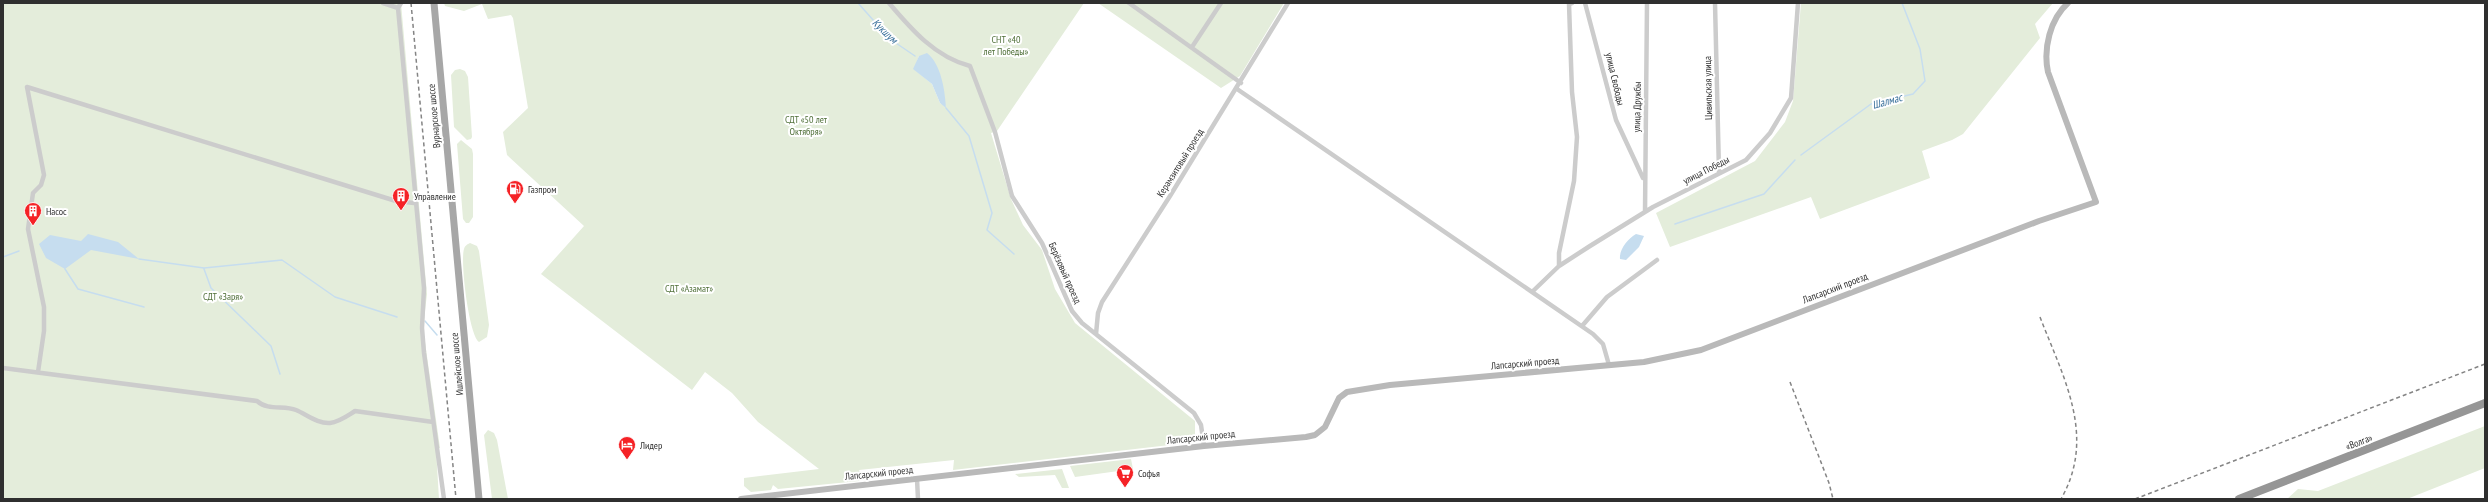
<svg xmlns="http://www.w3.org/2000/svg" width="2488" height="502" viewBox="0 0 2488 502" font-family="'PT Sans Narrow',sans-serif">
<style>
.green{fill:#e4eddb;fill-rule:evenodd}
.water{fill:#c6ddef}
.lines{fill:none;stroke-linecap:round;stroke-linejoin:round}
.stream{stroke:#c6ddef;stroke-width:1.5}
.street{stroke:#ccc;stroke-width:4.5}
.secondary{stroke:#b9b9b9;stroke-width:6}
.primary{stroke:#a7a7a7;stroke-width:7}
.highway{stroke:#969696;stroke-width:8}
.rail{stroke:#848484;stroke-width:1.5;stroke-dasharray:4 3;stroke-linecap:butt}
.labels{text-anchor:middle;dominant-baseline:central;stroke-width:4;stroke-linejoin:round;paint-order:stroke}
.park-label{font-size:10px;fill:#4f6f38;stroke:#fff}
.street-label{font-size:10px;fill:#2f2f2f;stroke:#fff}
.poi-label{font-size:10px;fill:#2f2f2f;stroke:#fff;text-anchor:start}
.water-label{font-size:11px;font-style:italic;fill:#356d99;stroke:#fff}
</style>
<rect width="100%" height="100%" fill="#fff"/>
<!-- green -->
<path class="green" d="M 3,3 L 401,3 L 427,294 L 423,328 L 440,448 L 436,449 L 439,499 L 3,499 Z
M 444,3 L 1084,3 L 997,131 L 991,133 L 1011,199 L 1023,225 L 1042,250 L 1055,289 L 1075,323 L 1195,421 L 1195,439 L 1187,443 L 953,470 L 954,460 L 859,470 L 862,477 L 859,481 L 778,489 L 773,485 L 771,490 L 751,492 L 744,486 L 744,478 L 819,469 L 758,422 L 732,393 L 705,372 L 692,390 L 541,274 L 584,226 L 507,155 L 503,132 L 528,108 L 513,18 L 511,15 L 488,19 L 482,4 L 464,11 L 445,6 ZM 919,56 L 946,107 L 940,103 L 932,84 L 914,69 Z
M 1098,3 L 1284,3 L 1240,76 L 1221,88 Z
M 1801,3 L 2053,3 L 2035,24 L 2040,38 L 1963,134 L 1952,140 L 1922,151 L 1930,178 L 1820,219 L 1811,197 L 1670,247 L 1656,213 L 1755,161 L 1785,122 L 1793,101 Z
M 460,69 L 465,71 L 468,77 L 472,137 L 471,139 L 467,140 L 454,127 L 451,75 L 455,70 Z
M 461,140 L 472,149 L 473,154 L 473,217 L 469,223 L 466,223 L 463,219 L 457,144 Z
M 470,243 L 477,246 L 479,251 L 489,325 L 487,337 L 479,342 C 469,335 460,262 464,249 C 465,246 466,245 470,243 Z
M 2485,426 L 2485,468 L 2407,499 L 2287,499 L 2298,489 L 2318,491 Z
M 488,430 L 494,433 L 497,440 L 508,499 L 492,499 L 484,435 Z
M 1131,459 L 1133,469 L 1075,477 L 1070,466 Z
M 1062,469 L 1069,488 L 1062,488 L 1055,475 L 1019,477 L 1015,474 Z"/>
<!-- water -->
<path class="water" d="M 927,53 C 941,64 945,90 946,108 L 940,103 L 932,84 L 913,69 L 919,56 Z
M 88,234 L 118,242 L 139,259 L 91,250 L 65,269 L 46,258 L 39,244 L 50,235 L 81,241 Z
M 1636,234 L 1644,236 L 1639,247 L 1626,260 L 1620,259 C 1619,249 1628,239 1636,234 Z"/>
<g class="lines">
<!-- stream -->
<path class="stream" d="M 858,3 L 890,39 L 915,56
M 946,108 L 969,136 L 992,213 L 987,230 L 1014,254
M 1801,155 L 1871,104 L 1913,94 L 1925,81 L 1920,49 L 1902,3
M 1675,224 L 1764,194 L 1795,160
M 3,257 L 19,251
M 139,259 L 204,268 L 282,260 L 335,297 L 397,317
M 65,269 L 78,289 L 144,307
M 204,269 L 211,288 L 271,346 L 280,374
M 425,321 L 437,335"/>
<!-- street -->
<path class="street" d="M 383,3 L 398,8
M 401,3 L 398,8 L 424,288 L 422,328 L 424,353 L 444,499
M 889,3 C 911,29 935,57 970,66 L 995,132 L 1012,196 L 1042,243 L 1072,311 L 1082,323 L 1194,413 L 1201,425 L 1204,446
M 1129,3 L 1241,83
M 1585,3 L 1616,120 L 1643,178
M 1715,3 L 1719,172
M 1192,47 L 1221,3
M 1237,89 L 1593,334 L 1603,344 L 1609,365
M 1645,212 L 1647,3
M 1559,266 L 1559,253 L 1574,181 L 1577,137 L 1572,92 L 1569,4 L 1572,3
M 1532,292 L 1559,266 L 1590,246 L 1653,207 L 1746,160 L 1770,133 L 1791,98 L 1798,3
M 1582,326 L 1607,297 L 1657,260
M 1096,334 L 1098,313 L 1102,302 L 1170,196 L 1288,3
M 3,368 L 257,401 C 268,411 284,405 296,410 C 306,414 318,424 330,423 C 339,422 347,416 355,411 L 433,422
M 38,372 L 44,331 L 44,307 L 28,229 L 33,193 L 41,185 L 44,175 L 27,87 L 396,201 L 414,203
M 917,479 L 918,499"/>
<!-- secondary -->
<path class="secondary" d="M 741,499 L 1204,446 L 1306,437 L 1315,435 L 1325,427 L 1339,398 L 1347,392 L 1390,385 L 1644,362 L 1701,350 L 2039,221 L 2096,202 L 2048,72 C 2043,49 2050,19 2068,3"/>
<!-- primary -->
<path class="primary" d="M 434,3 L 479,499"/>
<!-- highway -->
<path class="highway" d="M 2239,499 L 2485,403"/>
<!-- rail -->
<path class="rail" d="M 411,3 L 456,499
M 2040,317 C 2063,377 2097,436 2061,499
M 1790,382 L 1829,483 L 1833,499
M 2135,499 L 2485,364"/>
</g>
<!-- icons -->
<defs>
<symbol id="fuel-pin" viewBox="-11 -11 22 30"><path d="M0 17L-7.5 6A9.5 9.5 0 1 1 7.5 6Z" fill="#f52226" stroke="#fff"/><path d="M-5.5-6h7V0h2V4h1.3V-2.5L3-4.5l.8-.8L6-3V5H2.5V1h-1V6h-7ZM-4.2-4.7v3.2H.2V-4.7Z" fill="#fff"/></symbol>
<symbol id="building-pin" viewBox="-11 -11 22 30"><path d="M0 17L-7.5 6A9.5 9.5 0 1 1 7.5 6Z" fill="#f52226" stroke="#fff"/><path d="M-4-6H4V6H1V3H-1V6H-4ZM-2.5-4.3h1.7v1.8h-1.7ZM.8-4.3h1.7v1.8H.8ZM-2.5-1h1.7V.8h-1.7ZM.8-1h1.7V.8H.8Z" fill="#fff"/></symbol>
<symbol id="hotel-pin" viewBox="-11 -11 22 30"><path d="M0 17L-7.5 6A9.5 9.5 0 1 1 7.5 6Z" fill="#f52226" stroke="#fff"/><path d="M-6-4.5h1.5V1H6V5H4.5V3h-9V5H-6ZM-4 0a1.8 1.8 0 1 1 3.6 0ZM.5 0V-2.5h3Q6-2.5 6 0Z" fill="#fff"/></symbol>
<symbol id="supermarket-pin" viewBox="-11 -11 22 30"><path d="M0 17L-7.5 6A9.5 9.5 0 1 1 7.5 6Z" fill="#f52226" stroke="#fff"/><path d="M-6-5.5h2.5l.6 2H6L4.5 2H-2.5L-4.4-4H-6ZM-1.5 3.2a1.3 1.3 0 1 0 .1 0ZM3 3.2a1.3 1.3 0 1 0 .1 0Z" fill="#fff"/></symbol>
</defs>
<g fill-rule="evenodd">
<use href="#fuel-pin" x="505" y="179" width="20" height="27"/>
<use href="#building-pin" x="391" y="186" width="20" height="27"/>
<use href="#building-pin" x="23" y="201" width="20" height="27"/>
<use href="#hotel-pin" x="617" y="435" width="20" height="27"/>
<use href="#supermarket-pin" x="1115" y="463" width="20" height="27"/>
</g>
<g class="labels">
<!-- park labels -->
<g class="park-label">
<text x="1006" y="39">СНТ «40<tspan x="1006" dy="12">лет Победы»</tspan></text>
<text x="806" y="119">СДТ «50 лет<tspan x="806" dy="12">Октября»</tspan></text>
<text x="689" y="288">СДТ «Азамат»</text>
<text x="223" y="296">СДТ «Заря»</text>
</g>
<!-- street labels -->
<g class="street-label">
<text transform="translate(1615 79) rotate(77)">улица Свободы</text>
<text transform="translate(1708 88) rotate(-91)">Цивильская улица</text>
<text transform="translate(1637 107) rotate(-89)">улица Дружбы</text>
<text transform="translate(434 116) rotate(-95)">Вурнарское шоссе</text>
<text transform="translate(1180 163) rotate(-58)">Керамзитовый проезд</text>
<text transform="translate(1706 170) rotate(-27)">улица Победы</text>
<text transform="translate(1065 273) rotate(66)">Берёзовый проезд</text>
<text transform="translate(1835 288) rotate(-21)">Лапсарский проезд</text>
<text transform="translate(1525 363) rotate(-5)">Лапсарский проезд</text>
<text transform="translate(457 364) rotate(-95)">Ишлейское шоссе</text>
<text transform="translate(1201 437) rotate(-6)">Лапсарский проезд</text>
<text transform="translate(2359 442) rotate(-21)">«Волга»</text>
<text transform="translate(879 473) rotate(-6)">Лапсарский проезд</text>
</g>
<!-- poi labels -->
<g class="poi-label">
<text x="528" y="189">Газпром</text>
<text x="414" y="196">Управление</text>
<text x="46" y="211">Насос</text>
<text x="640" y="445">Лидер</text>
<text x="1138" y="473">Софья</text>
</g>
<!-- water labels -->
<g class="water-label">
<text transform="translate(885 31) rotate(44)">Кукшум</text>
<text transform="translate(1887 101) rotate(-16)">Шалмас</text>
</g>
</g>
<!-- border -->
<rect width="2488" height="502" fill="none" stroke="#2f2f2f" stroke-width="8"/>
</svg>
